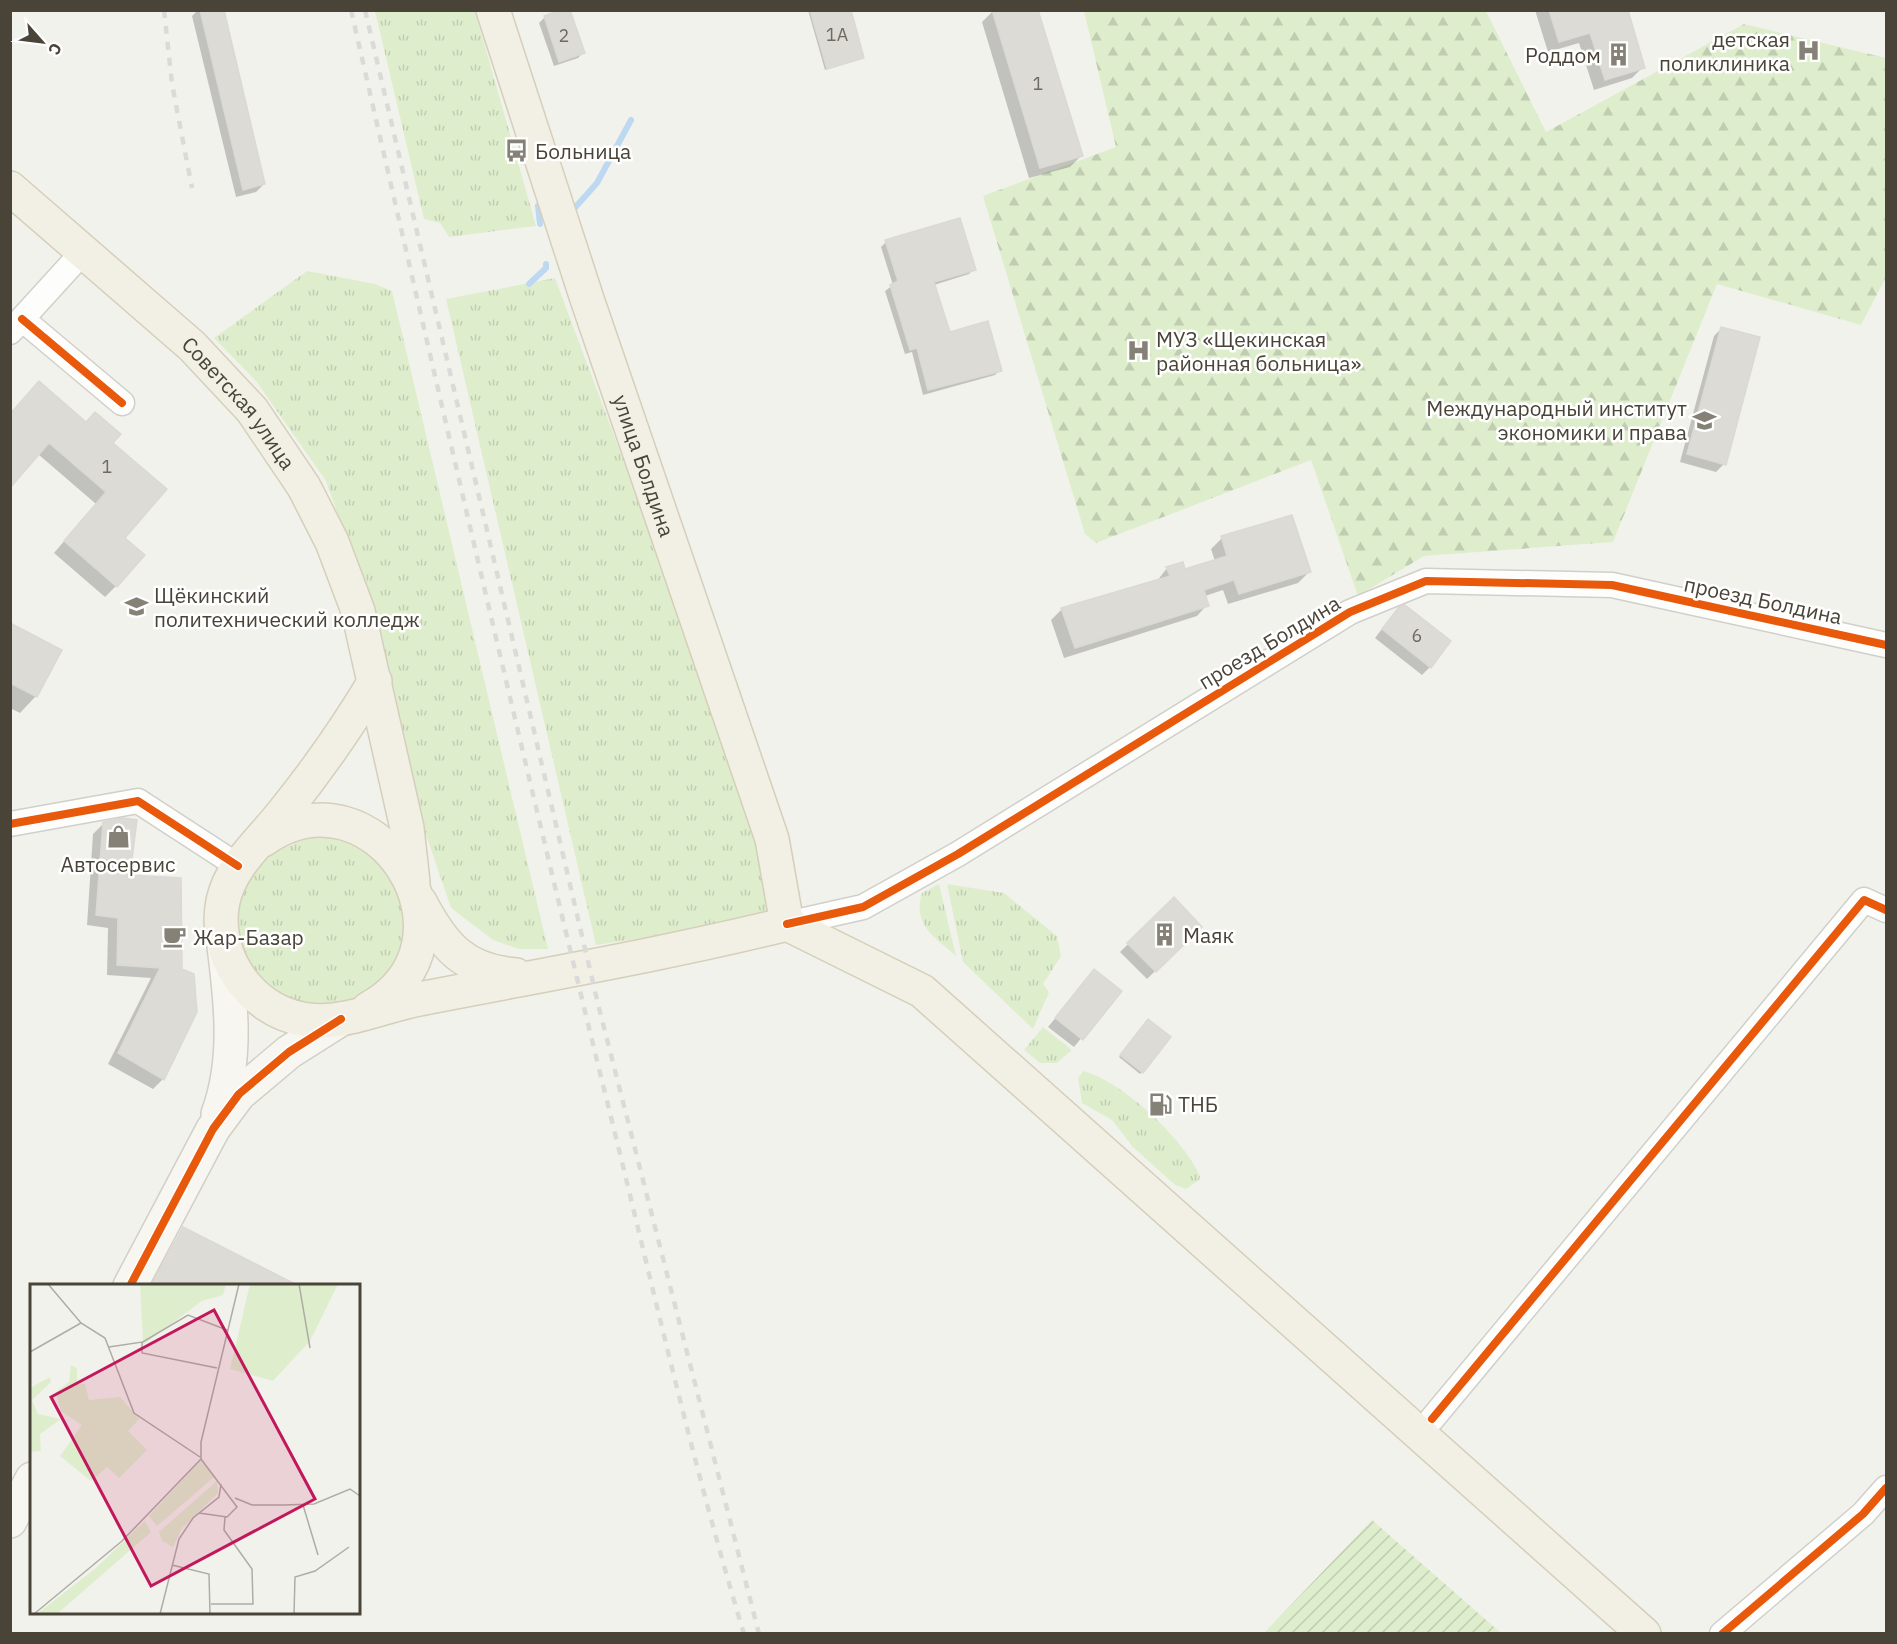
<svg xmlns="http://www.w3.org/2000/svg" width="1897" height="1644" viewBox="0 0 1897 1644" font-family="'IBM Plex Sans',sans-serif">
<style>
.grass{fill:url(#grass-tufts)}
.forest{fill:url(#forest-firs)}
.garden{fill:url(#garden-furrows)}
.shadow{fill:#0003}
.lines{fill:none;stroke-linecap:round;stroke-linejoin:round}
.stream{stroke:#bdd8f1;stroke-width:6}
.building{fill:#dcdbd5;stroke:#dbd9d3;stroke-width:1.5}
.street-casing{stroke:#d0cfca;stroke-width:27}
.secondary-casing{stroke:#d2cfc4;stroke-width:36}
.primary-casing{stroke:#d5cfba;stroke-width:36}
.street{stroke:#fdfdfc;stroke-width:24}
.secondary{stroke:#f7f6f0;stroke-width:33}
.primary{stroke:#f2efe4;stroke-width:33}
.rail{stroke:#dadad9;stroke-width:4.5;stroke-dasharray:8 8;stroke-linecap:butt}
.cycleway-casing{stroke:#fff;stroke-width:11}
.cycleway{stroke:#e8590c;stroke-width:8}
.labels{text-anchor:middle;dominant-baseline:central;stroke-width:5;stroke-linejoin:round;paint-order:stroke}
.number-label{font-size:18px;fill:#6f6a60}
.poi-label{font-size:21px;fill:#4a4438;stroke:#fff;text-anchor:start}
.street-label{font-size:21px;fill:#4a4438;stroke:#fff}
.inset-road{fill:none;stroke:#afaca5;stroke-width:1.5}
.view{fill:#c2185b;fill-opacity:0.15;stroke:#c2185b;stroke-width:3}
.inset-edge{fill:none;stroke:#4a4438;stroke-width:3}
</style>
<defs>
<pattern id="grass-tufts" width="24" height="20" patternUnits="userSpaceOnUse" patternTransform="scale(1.5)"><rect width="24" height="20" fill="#deeecd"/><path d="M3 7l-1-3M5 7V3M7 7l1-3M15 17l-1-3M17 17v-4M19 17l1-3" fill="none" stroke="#c0cdb1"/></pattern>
<pattern id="forest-firs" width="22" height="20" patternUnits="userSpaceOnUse" patternTransform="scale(1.5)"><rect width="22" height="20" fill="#deeecd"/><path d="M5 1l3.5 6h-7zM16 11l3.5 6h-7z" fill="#c0cdb1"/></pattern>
<pattern id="garden-furrows" width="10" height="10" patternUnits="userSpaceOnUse" patternTransform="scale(1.5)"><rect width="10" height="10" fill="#deeecd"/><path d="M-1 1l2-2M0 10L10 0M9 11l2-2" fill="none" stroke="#c0cdb1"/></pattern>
</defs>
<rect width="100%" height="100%" fill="#f2f2ed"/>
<!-- grass -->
<path class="grass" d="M 375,11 L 475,11 L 536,226 L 449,237 L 440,223 L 424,219 Z
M 307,271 L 375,284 L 392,291 L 548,949 L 519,949 L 493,940 L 451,908 L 424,829 L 381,638 L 326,481 L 256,381 L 214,338 Z
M 555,278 L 766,841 L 778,918 L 596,945 L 446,299 Z
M 320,833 L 369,847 L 407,903 L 402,954 L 370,994 L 338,1007 L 288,1003 L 248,971 L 233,922 L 247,873 L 258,859 Z
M 939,884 L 956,956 C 935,937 912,925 922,893 Z
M 947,884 L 1004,893 L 1057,936 L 1061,956 L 1043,984 L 1049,992 L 1033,1029 L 963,962 Z
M 1043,1027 L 1072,1050 L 1057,1063 L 1040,1063 L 1024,1050 Z
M 1083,1071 C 1121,1080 1185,1140 1200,1176 L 1199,1180 L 1186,1189 L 1175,1185 L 1133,1147 L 1112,1120 L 1082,1103 L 1078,1078 Z"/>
<!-- forest -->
<path class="forest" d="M 1084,11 L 1486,11 L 1546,132 L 1744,24 L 1886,58 L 1886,277 L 1861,325 L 1717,284 L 1613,542 L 1424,556 L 1358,596 L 1311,460 L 1096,543 L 1085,534 L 983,196 L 1116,147 Z"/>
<!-- garden -->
<path class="garden" d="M 1372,1520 L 1501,1633 L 1264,1633 Z"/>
<!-- shadow -->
<path class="shadow" d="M 198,10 L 222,10 L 264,184 L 256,192 L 236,197 L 192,16 Z
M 565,10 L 583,53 L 578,58 L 554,66 L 539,23 L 544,18 Z
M 808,10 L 849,10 L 862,58 L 825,70 Z
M 1535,10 L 1626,10 L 1643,67 L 1632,78 L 1594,90 L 1579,43 L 1548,52 Z
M 993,11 L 1081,156 L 1070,167 L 1029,178 L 982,22 Z
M 886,242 L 974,269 L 969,274 L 934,285 L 949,334 L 1000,370 L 995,375 L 923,395 L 912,352 L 905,354 L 885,291 L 893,285 L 881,247 Z
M 1722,328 L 1724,464 L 1716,472 L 1680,462 L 1714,336 Z
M 10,415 L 111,443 L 123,538 L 116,586 L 105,597 L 54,553 L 96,504 L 38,454 Z
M 1222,538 L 1309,572 L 1298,583 L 1228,604 L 1223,590 L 1205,596 L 1207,605 L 1197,616 L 1064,658 L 1051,620 L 1062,609 L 1157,581 L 1167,568 L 1184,571 L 1215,561 L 1211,549 Z
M 1391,617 L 1430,667 L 1422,675 L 1375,638 Z
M 10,625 L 36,696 L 20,713 L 10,708 Z
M 104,823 L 128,877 L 180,879 L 163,1079 L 153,1089 L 108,1064 L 151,978 L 107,975 L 108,928 L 87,925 L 93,834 Z
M 1174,899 L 1200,927 L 1147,979 L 1120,952 Z
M 1094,971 L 1120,991 L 1074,1047 L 1048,1027 Z
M 1146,1023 L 1142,1072 L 1140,1074 L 1119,1057 Z
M 183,1228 L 283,1286 L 151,1286 Z"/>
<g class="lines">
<!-- stream -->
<path class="stream" d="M 538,206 L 540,224
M 572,211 L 597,183 L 631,120
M 529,284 L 546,268 L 546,264"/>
</g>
<!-- building -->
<path class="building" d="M 200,10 L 224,10 L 265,184 L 243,190 Z
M 560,10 L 570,10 L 585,53 L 559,62 L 544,16 Z
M 810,10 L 851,10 L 864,58 L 827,69 Z
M 992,10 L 1038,10 L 1083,156 L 1040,168 Z
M 1549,10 L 1628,10 L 1645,68 L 1605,80 L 1590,33 L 1559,42 Z
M 960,218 L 976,270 L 934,282 L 950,332 L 988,321 L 1002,371 L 928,390 L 917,348 L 910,350 L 890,285 L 898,281 L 885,240 Z
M 1721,327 L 1760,337 L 1726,465 L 1687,454 Z
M 39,381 L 86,422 L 95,412 L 121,434 L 113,443 L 167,489 L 125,538 L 145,555 L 117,587 L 64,541 L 106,492 L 49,443 L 10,488 L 10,414 Z
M 1292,515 L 1311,572 L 1239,594 L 1234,580 L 1204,590 L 1209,606 L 1075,648 L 1061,608 L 1170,576 L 1166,567 L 1183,562 L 1185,569 L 1227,556 L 1221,536 Z
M 1405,605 L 1451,641 L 1431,668 L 1382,629 L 1399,607 Z
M 10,623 L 62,650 L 37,697 L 10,683 Z
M 123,818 L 137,820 L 130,875 L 181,878 L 182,969 L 194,974 L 197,1012 L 164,1080 L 118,1053 L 160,968 L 117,965 L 118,918 L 96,915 L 103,822 Z
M 1174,897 L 1202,927 L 1156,972 L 1127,943 Z
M 1094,969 L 1122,991 L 1083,1040 L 1055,1018 Z
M 1148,1019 L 1171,1037 L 1143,1073 L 1120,1055 Z
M 183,1227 L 230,1251 L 299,1286 L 151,1286 Z"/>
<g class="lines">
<defs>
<path id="street" d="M 22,319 L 122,403
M 10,332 L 83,252
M 10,824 L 138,801 L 238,866
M 787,924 L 863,907 L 958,854 L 1350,612 L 1426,581 L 1612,585 L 1886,645
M 1432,1419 L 1864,900 L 1886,910
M 1722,1634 L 1863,1514 L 1886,1488"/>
<path id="secondary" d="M 218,1114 C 238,1060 231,1002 224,946
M 130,1286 L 213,1129 L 239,1094 L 289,1052 L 341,1019
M 10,1521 L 32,1479"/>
<g id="primary">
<path id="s1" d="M 493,10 L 587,299 L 772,839 L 787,924"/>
<path id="s2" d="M 10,188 L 192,346 L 252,410 L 304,487 L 332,542 L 358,611 L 407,828 L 413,882"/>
<path d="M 375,681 C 347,728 316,772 282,814 C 260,842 231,865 223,901 C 212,954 249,1009 302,1019 C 340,1027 382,1006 419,999 C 542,975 666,954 787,924 L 922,991 L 1644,1634"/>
<path d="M 263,840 C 376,760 490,942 368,1009"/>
<path d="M 420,902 C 443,946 464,971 516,975"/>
</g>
</defs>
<!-- street casing -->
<use href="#street" class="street-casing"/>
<!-- secondary casing -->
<use href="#secondary" class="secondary-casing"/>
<!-- primary casing -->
<use href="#primary" class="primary-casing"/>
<!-- street -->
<use href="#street" class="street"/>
<!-- secondary -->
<use href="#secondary" class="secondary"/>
<!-- primary -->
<use href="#primary" class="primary"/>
<!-- rail -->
<path class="rail" d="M 164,10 L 172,84 L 192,188
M 351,10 C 432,365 514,720 600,1073 C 647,1260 688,1449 744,1634
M 365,10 L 598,1004 L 759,1634"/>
<defs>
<path id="cycleway" d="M 22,319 L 122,403
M 10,824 L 138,801 L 238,866
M 787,924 L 863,907 L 958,854 L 1350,612 L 1426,581 L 1612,585 L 1886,645
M 130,1286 L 213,1129 L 239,1094 L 289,1052 L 341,1019
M 1432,1419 L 1864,900 L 1886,910
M 1722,1634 L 1863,1514 L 1886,1488"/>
</defs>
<!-- cycleway casing -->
<use href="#cycleway" class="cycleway-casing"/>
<!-- cycleway -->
<use href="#cycleway" class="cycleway"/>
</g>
<!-- icons -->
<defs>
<symbol id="hospital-bare" viewBox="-9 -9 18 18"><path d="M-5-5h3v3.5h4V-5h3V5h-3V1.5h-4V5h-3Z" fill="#858177" stroke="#fff" stroke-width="2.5" paint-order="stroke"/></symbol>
<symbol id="building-bare" viewBox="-9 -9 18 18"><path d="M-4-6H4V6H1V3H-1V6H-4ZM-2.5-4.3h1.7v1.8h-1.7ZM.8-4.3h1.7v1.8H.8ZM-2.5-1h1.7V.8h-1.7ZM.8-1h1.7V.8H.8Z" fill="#858177" stroke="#fff" stroke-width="2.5" paint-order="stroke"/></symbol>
<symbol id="bus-bare" viewBox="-9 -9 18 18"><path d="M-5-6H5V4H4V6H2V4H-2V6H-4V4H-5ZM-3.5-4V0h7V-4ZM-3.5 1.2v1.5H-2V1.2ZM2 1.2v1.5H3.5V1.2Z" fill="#858177" stroke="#fff" stroke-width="2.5" paint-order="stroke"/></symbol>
<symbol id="university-bare" viewBox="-9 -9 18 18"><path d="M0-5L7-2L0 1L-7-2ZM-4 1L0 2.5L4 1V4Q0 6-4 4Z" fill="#858177" stroke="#fff" stroke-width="2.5" paint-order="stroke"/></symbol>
<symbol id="shop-bare" viewBox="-9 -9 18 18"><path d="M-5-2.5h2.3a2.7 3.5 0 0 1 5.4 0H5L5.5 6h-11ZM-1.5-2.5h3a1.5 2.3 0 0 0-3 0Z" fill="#858177" stroke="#fff" stroke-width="2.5" paint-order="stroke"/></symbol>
<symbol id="cafe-bare" viewBox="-9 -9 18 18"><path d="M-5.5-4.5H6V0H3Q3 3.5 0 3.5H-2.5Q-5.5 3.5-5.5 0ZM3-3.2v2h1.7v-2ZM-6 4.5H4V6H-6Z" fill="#858177" stroke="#fff" stroke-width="2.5" paint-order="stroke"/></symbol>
<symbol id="fuel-bare" viewBox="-9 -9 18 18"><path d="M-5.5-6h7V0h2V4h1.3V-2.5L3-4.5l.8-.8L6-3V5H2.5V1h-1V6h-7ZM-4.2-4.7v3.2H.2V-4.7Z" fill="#858177" stroke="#fff" stroke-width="2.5" paint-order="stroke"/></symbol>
</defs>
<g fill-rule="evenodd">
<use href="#hospital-bare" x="1792" y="34" width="33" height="33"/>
<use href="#building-bare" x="1602" y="38" width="33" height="33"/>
<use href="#bus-bare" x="500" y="134" width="33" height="33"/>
<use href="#hospital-bare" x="1122" y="334" width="33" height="33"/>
<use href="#university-bare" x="1688" y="404" width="33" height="33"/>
<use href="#university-bare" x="120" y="590" width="33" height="33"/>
<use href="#shop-bare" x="102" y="820" width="33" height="33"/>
<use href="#building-bare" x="1148" y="918" width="33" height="33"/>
<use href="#cafe-bare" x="158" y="920" width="33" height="33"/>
<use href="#fuel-bare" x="1144" y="1088" width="33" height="33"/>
</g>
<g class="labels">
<!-- number labels -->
<g class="number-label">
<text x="837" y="34">1А</text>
<text x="564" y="35">2</text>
<text x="1038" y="83">1</text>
<text x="107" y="466">1</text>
<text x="1417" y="635">6</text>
</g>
<!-- poi labels -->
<g class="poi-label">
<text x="1790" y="39" text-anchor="end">детская<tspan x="1790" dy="24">поликлиника</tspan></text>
<text x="1601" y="55" text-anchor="end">Роддом</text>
<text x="535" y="151">Больница</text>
<text x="1156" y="339">МУЗ «Щекинская<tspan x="1156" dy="24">районная больница»</tspan></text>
<text x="1687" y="408" text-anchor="end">Международный институт<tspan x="1687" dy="24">экономики и права</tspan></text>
<text x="154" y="595">Щёкинский<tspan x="154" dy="24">политехнический колледж</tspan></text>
<text x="118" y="864" text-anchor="middle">Автосервис</text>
<text x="1183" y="935">Маяк</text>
<text x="193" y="937">Жар-Базар</text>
<text x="1178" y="1104">ТНБ</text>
</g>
<!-- street labels -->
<g class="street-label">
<text stroke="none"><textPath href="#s2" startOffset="315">Советская улица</textPath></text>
<text stroke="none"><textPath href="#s1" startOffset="480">улица Болдина</textPath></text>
<text transform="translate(1763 600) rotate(12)">проезд Болдина</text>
<text transform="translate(1269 642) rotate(-31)">проезд Болдина</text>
</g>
</g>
<!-- overview -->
<g transform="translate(30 1284)">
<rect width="330" height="330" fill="#f2f2ed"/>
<path d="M 171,176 L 184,193 L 127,242 L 119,232 ZM 187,197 L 188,209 L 152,244 L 143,263 L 132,257 L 129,248 ZM 115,237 L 121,248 L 27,330 L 7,330 L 67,283 Z" fill="#deeecd"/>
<path d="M 41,81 L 47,84 L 47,100 L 55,100 L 59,116 L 90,113 L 109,135 L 98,147 L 117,166 L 89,194 L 77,183 L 61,197 L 30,172 L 52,141 L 31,127 L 26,108 L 39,98 ZM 20,93 L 21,98 L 2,116 L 8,130 L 31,135 L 10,150 L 11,167 L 0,168 L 0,104 Z" fill="#deeecd"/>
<path d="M 110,0 L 196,0 L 193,11 L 172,17 L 113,61 ZM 220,0 L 308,0 L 280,57 L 243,97 L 200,85 Z" fill="#deeecd"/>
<path class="inset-road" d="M 18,0 L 51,39 L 75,54 L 104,129 L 170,173M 269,0 L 280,64M 111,59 L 158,31 L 197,46M 79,63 L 112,58 L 112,69 L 187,84M 0,68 L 51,39M 205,214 L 222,221 L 254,221 L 284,220 L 320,205 L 330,212M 273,221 L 288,271M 169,229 L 197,233 L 207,223 L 171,175 L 171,158 L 209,0M 142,281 L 179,290 L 180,330M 181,320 L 223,320 L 222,285 L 194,246 L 195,233M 4,330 L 92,257 L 171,175M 130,330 L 149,255 L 163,234 L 189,213 L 191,200M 264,330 L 265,293 L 285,287 L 319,263"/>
<path class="view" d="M 184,26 L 285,215 L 121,302 L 21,113 Z"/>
<rect width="330" height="330" class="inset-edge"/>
</g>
<!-- border -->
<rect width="1897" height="1644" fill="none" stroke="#4a4438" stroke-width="24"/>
<!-- north arrow -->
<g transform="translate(42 42) rotate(118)" stroke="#ffffff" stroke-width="4.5" paint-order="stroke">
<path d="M0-4.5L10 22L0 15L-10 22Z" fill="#4a4438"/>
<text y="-9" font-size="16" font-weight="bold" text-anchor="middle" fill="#4a4438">С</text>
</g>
</svg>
